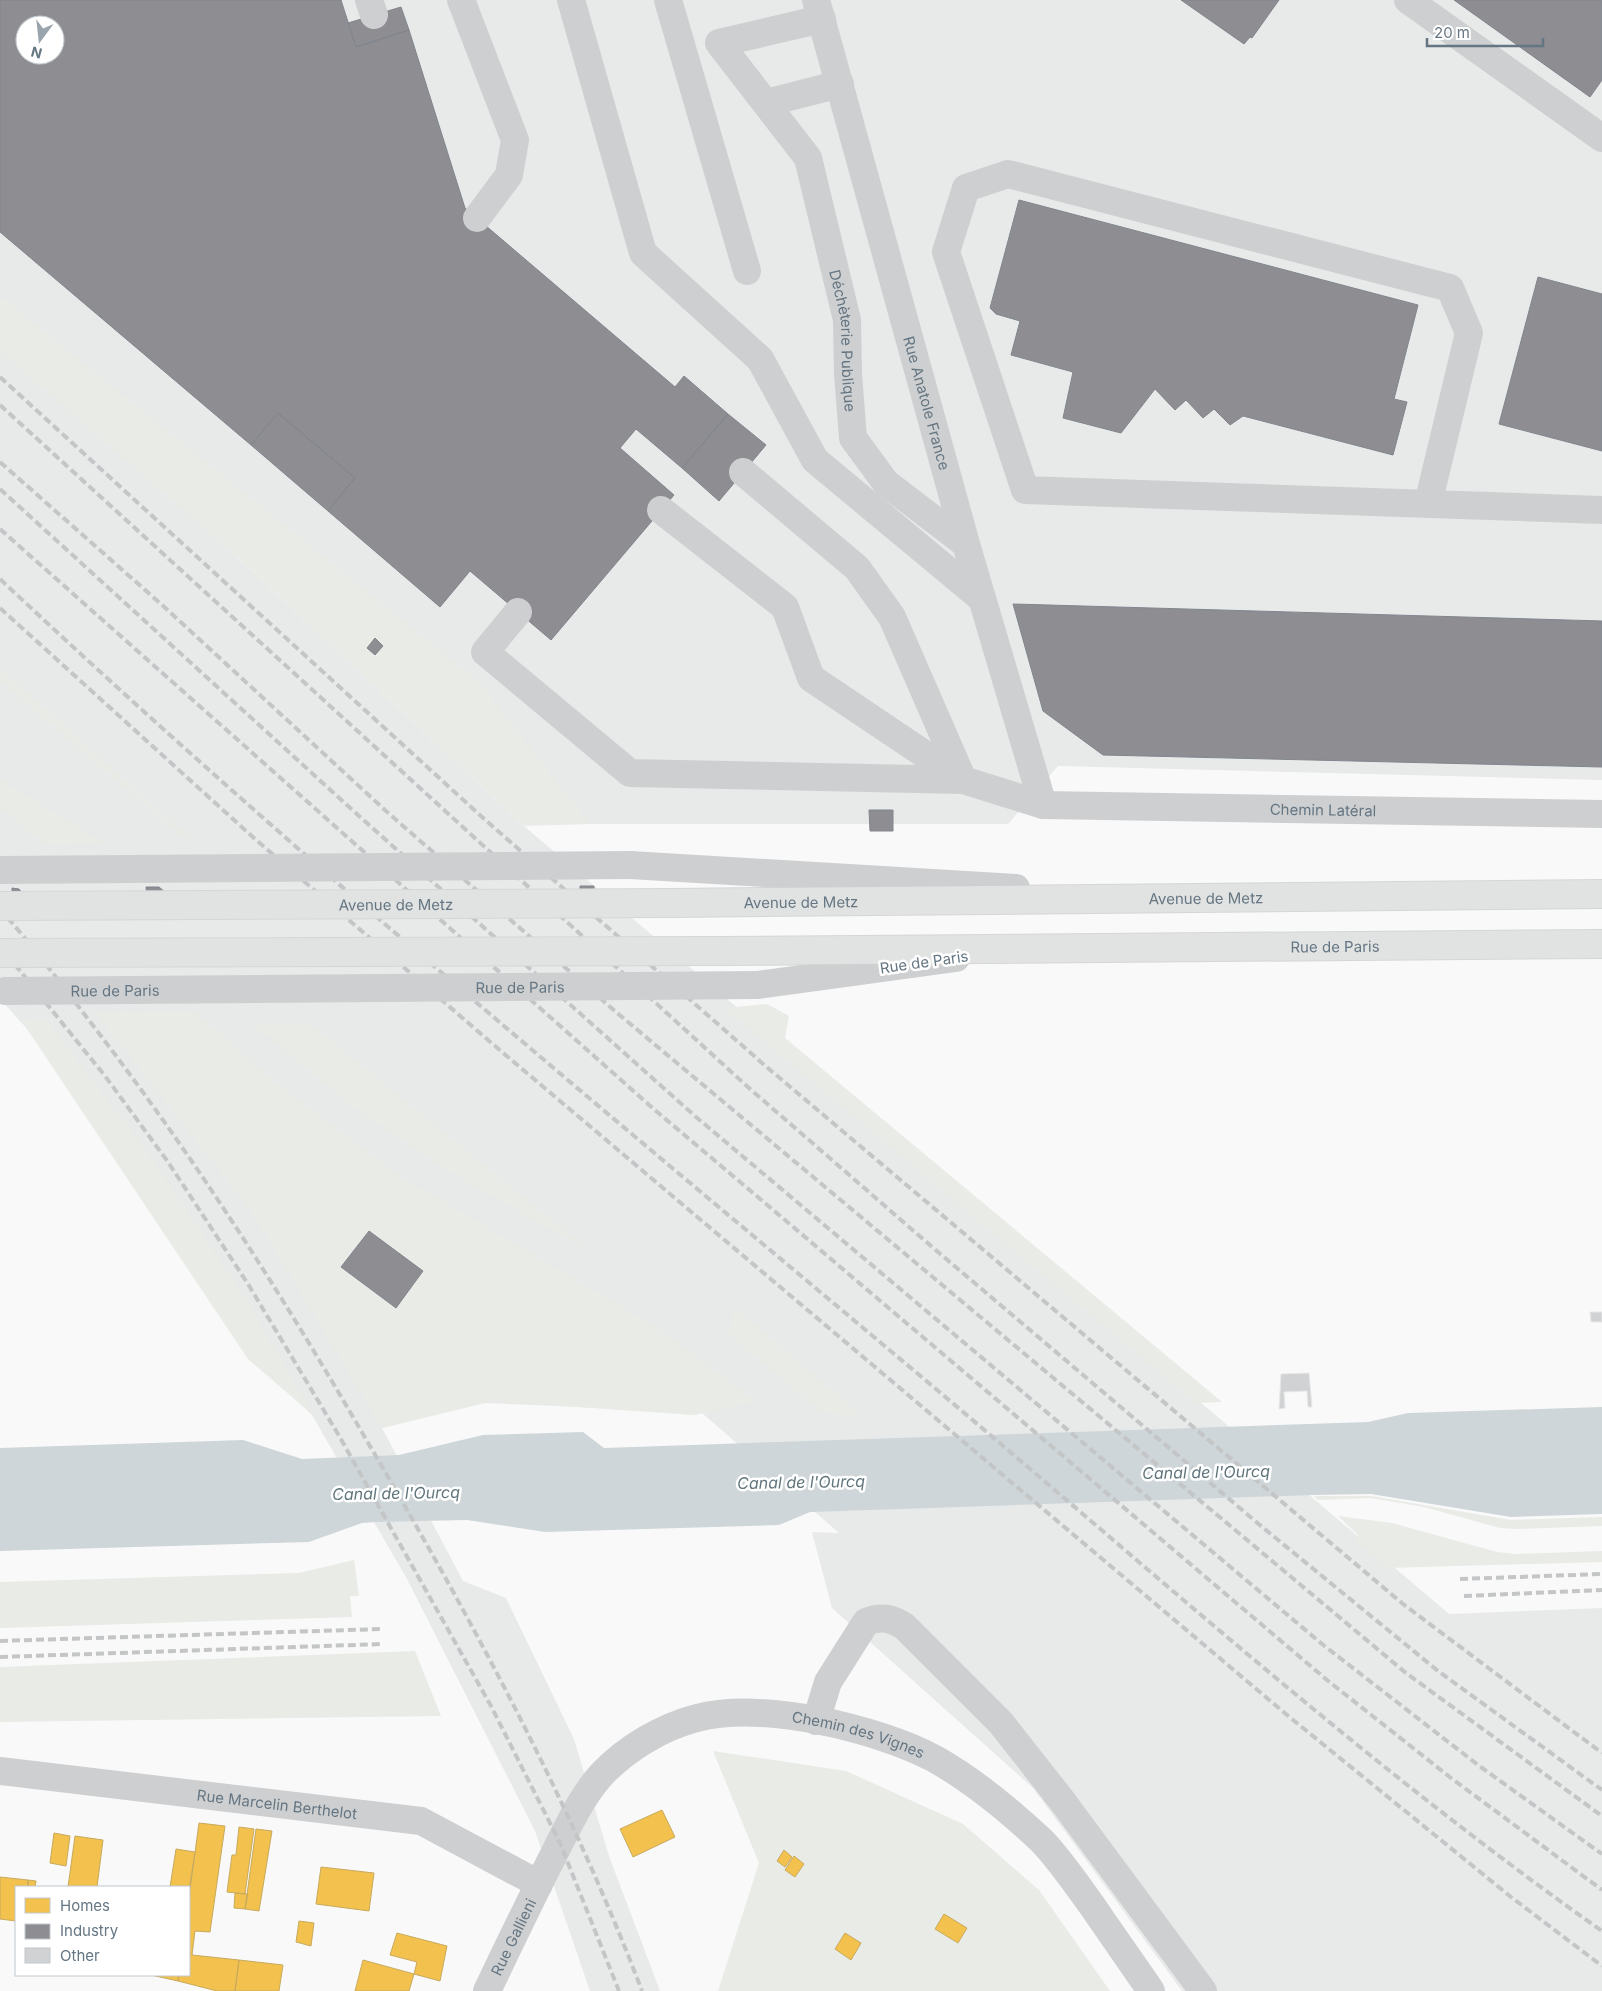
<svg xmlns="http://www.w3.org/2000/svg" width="1602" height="1991" viewBox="0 0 1602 1991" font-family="Inter,sans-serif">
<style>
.built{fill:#e8e9e9;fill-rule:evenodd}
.green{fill:#e8ebe6}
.water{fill:#ced6d9}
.homes{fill:#f2c14e;stroke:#c8aa5e}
.industry{fill:#8d8d92;stroke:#81868e;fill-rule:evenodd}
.building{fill:#d0d2d3;stroke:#e8e8e8}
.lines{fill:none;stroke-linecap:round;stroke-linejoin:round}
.major-casing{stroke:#d5d6d7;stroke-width:30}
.minor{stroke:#cecfd0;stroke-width:28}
.major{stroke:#e1e2e2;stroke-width:28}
.rail{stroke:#c3c5c6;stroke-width:4;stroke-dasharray:8 4;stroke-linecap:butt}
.major-bridge-casing{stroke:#d5d6d7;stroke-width:30;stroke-linecap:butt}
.minor-bridge{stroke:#cecfd0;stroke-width:28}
.major-bridge{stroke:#e1e2e2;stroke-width:28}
.labels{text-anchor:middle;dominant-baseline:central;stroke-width:5;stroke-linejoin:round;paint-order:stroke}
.street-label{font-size:15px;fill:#657683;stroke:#fff}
.water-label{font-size:16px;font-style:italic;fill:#60757c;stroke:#fff}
</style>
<rect width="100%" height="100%" fill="#f9f9f9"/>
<!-- built -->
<path class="built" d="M 0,0 L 1602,0 L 1602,780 L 1058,766 L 1008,824 L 527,824 L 0,333 ZM 25,25 L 55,25 L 55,55 L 25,55 Z
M 0,335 L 524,826 L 1449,1614 L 1602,1608 L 1602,1991 L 1182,1991 L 1033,1788 L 832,1608 L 812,1532 L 839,1533 L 701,1412 L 485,1403 L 382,1428 L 463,1581 L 506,1598 L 574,1739 L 609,1856 L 660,1991 L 590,1991 L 535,1831 L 407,1579 L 312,1415 L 273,1378 L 57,1062 L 0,999 Z"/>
<!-- green -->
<path class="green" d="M 0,296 L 479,682 L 590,824 L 524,826 L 237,557 L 0,351 Z
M 0,668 L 198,845 L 186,840 L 0,681 Z
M 0,779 L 104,843 L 46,846 L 0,808 Z
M 767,1004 L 789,1016 L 785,1038 L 1222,1402 L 1196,1403 L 724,1008 Z
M 194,1011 L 278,1084 L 402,1177 L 656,1327 L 757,1402 L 694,1415 L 491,1401 L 382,1428 L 251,1211 L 95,1012 Z
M 44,1017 L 146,1150 L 247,1301 L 314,1416 L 248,1359 L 21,1020 Z
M 250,1022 L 312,1025 L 595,1255 L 440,1166 L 352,1106 Z
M 736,1308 L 862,1416 L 822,1413 L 727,1333 Z
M 1314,1496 L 1371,1496 L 1511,1520 L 1602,1517 L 1602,1526 L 1517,1529 L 1500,1528 L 1424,1507 L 1371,1498 L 1318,1500 Z
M 1338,1516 L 1392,1523 L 1497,1552 L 1515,1554 L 1602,1551 L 1602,1562 L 1386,1568 L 1355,1540 L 1358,1535 Z
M 354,1560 L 359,1596 L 350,1596 L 352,1617 L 0,1628 L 0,1582 L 299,1573 Z
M 415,1651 L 441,1716 L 0,1722 L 0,1667 Z
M 713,1751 L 846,1771 L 963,1824 L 1039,1890 L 1110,1991 L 718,1991 L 759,1863 Z"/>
<!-- water -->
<path class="water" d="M 1602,1407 L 1602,1514 L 1511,1517 L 1371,1494 L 1312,1495 L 810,1512 L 779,1525 L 545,1532 L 467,1520 L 376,1522 L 362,1523 L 309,1542 L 0,1551 L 0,1448 L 243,1440 L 302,1459 L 399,1455 L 483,1435 L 583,1432 L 604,1448 L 1368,1422 L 1408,1413 Z"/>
<!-- homes -->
<path class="homes" d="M 662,1810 L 675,1837 L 633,1857 L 620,1829 Z
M 199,1823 L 225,1826 L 210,1932 L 195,1931 L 192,1955 L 239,1960 L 235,1991 L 217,1991 L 178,1981 L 179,1975 L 189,1975 L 189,1897 Z
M 239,1827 L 254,1829 L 245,1894 L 227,1892 L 232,1855 L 236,1855 Z
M 256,1829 L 272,1831 L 259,1911 L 245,1909 Z
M 54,1833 L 70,1836 L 66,1866 L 50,1863 Z
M 75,1836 L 103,1840 L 97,1887 L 68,1887 Z
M 176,1849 L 195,1852 L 189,1891 L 189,1887 L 170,1887 Z
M 784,1850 L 792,1857 L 785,1867 L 777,1861 Z
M 794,1856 L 804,1864 L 795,1877 L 785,1870 Z
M 321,1867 L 374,1873 L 369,1911 L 316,1904 Z
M 0,1877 L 28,1880 L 28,1887 L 16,1887 L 16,1921 L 0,1919 Z
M 28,1880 L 36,1881 L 35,1887 L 28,1887 Z
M 235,1893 L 248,1894 L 245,1909 L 234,1908 Z
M 944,1914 L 967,1928 L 958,1943 L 935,1929 Z
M 299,1921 L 314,1923 L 311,1946 L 296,1942 Z
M 397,1933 L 447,1946 L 440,1981 L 414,1974 L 417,1962 L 390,1955 Z
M 845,1933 L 861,1943 L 851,1960 L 835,1949 Z
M 239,1960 L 283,1965 L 279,1991 L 235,1991 Z
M 363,1960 L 414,1974 L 409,1991 L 355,1991 Z
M 151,1975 L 179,1975 L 178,1981 Z"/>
<!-- industry -->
<path class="industry" d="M 0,0 L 341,0 L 356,47 L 409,30 L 465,208 L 675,387 L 684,376 L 728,414 L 682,468 L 636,429 L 620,448 L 674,495 L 551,640 L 470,571 L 440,607 L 328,511 L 355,478 L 278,413 L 251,445 L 0,232 ZM 25,25 L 55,25 L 55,55 L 25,55 Z
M 1181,0 L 1279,0 L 1252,38 L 1250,37 L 1244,44 Z
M 1454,0 L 1602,0 L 1602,80 L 1590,97 Z
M 401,7 L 409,30 L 356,47 L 348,23 Z
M 1019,200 L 1418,305 L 1394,399 L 1407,402 L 1393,455 L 1243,416 L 1230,425 L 1214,409 L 1203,418 L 1186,400 L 1175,410 L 1155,389 L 1121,433 L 1063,418 L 1073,372 L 1011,355 L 1020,321 L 996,314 L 990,308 Z
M 1538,277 L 1602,294 L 1602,451 L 1499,424 Z
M 278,413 L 355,478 L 328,511 L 251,445 Z
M 728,414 L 766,445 L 719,501 L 682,468 Z
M 1013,604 L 1602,621 L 1602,767 L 1103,755 L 1043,711 Z
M 375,638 L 383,646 L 375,655 L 367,648 Z
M 869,810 L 893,810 L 893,831 L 870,831 Z
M 580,886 L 594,886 L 594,895 L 580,895 Z
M 146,887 L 159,887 L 171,897 L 147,897 Z
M 12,888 L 19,889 L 26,898 L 12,898 Z
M 369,1231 L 423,1271 L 396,1308 L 341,1267 Z"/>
<!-- building -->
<path class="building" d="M 1590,1312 L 1602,1312 L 1602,1322 L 1591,1322 Z
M 1309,1373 L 1312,1407 L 1308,1407 L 1307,1391 L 1284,1392 L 1285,1408 L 1279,1409 L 1281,1374 Z"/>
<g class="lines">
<defs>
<g id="major">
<path id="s6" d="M 671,903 L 1602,894"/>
<path id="s7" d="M 719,951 L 1602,944"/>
</g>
</defs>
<!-- major casing -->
<use href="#major" class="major-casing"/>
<!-- minor -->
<g class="minor">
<path d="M 369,0 L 374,15"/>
<path d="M 461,0 L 515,140 L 509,175 L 477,218"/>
<path d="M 571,0 L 643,253 L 760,359 L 815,460 L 981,598"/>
<path d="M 668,0 L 747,271"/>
<path id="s1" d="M 816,0 L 966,544 L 1043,805"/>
<path d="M 1408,0 L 1602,138"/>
<path id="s2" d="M 822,19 L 719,43 L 808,158 L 847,320 L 848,374 L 853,438 L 886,483 L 966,544"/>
<path d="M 766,103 L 840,84"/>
<path d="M 1428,504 L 1469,333 L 1450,288 L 1008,174 L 966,188 L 946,252 L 1025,490 L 1602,510"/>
<path id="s3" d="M 661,510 L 785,607 L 811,678 L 963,780 L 1043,805 L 1602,814"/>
<path d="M 518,612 L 485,652 L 630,773 L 963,780 L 892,617 L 857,568 L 743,472"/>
<path d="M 630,865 L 1016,888"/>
<path d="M 757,985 L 956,958"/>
<path d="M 816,1721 L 828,1682 L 866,1622 C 881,1616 891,1618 904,1626 L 1001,1723 L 1063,1802 L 1203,1991"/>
<path id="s4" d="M 0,1771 L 421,1821 L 539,1884"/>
<path id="s5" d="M 487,1991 C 509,1945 531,1899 554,1854 C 568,1827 581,1797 602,1774 C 627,1748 662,1727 697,1718 C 762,1701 877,1728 935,1759 C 974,1781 1010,1811 1042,1841 C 1061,1861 1077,1885 1093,1907 C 1112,1935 1132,1963 1151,1991"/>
</g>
<!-- major -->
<use href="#major" class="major"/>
<!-- rail -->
<path class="rail" d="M 0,377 L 482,817 L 769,1069 L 1403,1604 L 1602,1753
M 0,405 L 749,1088 L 931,1246 L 1261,1526 L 1438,1671 L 1602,1790
M 0,462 L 161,604 L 386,811 L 616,1012 L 1406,1673 L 1602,1816
M 0,489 L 359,816 L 696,1117 L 1322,1644 L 1478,1765 L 1602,1854
M 0,529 L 656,1111 L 772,1209 L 1327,1680 L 1451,1778 L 1602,1890
M 0,579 C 297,858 612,1117 924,1379 C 1147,1566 1363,1763 1602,1931
M 0,608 L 255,839 L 502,1052 L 1287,1715 L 1511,1897 L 1602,1966
M 0,909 C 32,945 62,985 91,1023 C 194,1156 283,1296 367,1441 C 471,1618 569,1799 642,1991
M 0,946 L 105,1076 L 168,1162 L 248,1284 L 338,1434 L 491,1706 L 560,1843 L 619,1991
M 1460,1579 L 1602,1574
M 1464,1596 L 1602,1590
M 0,1641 L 382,1629
M 0,1657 L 383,1644"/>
<defs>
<g id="major-bridge">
<path id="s9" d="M 0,906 L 671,903"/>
<path d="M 0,953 L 719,951"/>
</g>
</defs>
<!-- major-bridge casing -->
<use href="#major-bridge" class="major-bridge-casing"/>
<!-- minor-bridge -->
<g class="minor-bridge">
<path d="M 0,870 L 630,865"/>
<path id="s8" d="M 5,991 L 757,985"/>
</g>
<!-- major-bridge -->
<use href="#major-bridge" class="major-bridge"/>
</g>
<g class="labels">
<!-- street labels -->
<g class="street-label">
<text stroke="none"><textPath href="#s2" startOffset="438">Déchèterie Publique</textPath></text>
<text stroke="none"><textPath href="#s1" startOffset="418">Rue Anatole France</textPath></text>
<text stroke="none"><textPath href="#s3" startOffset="780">Chemin Latéral</textPath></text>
<text stroke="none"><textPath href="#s6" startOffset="535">Avenue de Metz</textPath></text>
<text stroke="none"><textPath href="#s6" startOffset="130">Avenue de Metz</textPath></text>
<text stroke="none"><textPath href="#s9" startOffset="396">Avenue de Metz</textPath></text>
<text stroke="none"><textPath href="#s7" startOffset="616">Rue de Paris</textPath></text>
<text transform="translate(924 962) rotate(-8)">Rue de Paris</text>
<text stroke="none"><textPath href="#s8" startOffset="515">Rue de Paris</textPath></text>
<text stroke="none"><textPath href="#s8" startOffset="110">Rue de Paris</textPath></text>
<text stroke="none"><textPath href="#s5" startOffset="522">Chemin des Vignes</textPath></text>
<text stroke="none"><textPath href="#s4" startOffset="279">Rue Marcelin Berthelot</textPath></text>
<text stroke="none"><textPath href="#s5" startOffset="60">Rue Gallieni</textPath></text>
</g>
<!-- water labels -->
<g class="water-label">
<text transform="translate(1206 1472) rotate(-1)">Canal de l'Ourcq</text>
<text transform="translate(801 1482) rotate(-1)">Canal de l'Ourcq</text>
<text transform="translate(396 1493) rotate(-1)">Canal de l'Ourcq</text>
</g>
</g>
<!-- legend -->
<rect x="15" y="1886" width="175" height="90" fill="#ffffff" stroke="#c1c8cd"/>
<rect x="25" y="1898" width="25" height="15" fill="#f2c14e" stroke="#c1c8cd"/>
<text x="60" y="1911" font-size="15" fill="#657683">Homes</text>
<rect x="25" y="1924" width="25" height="15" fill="#8d8d92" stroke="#c1c8cd"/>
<text x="60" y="1936" font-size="15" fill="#657683">Industry</text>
<rect x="25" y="1948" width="25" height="15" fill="#d0d2d3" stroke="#c1c8cd"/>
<text x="60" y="1961" font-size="15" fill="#657683">Other</text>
<!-- north arrow -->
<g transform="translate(40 40) rotate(195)"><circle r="24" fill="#ffffff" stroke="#c1c8cd"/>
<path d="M0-4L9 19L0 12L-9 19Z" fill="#99a4ac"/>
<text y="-8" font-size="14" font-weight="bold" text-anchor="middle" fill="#657683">N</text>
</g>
<!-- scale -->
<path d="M1427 38v8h116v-8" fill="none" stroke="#657683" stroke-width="2.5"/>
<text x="1434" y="38" font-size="15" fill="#657683" stroke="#ffffff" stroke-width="4" paint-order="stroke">20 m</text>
</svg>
